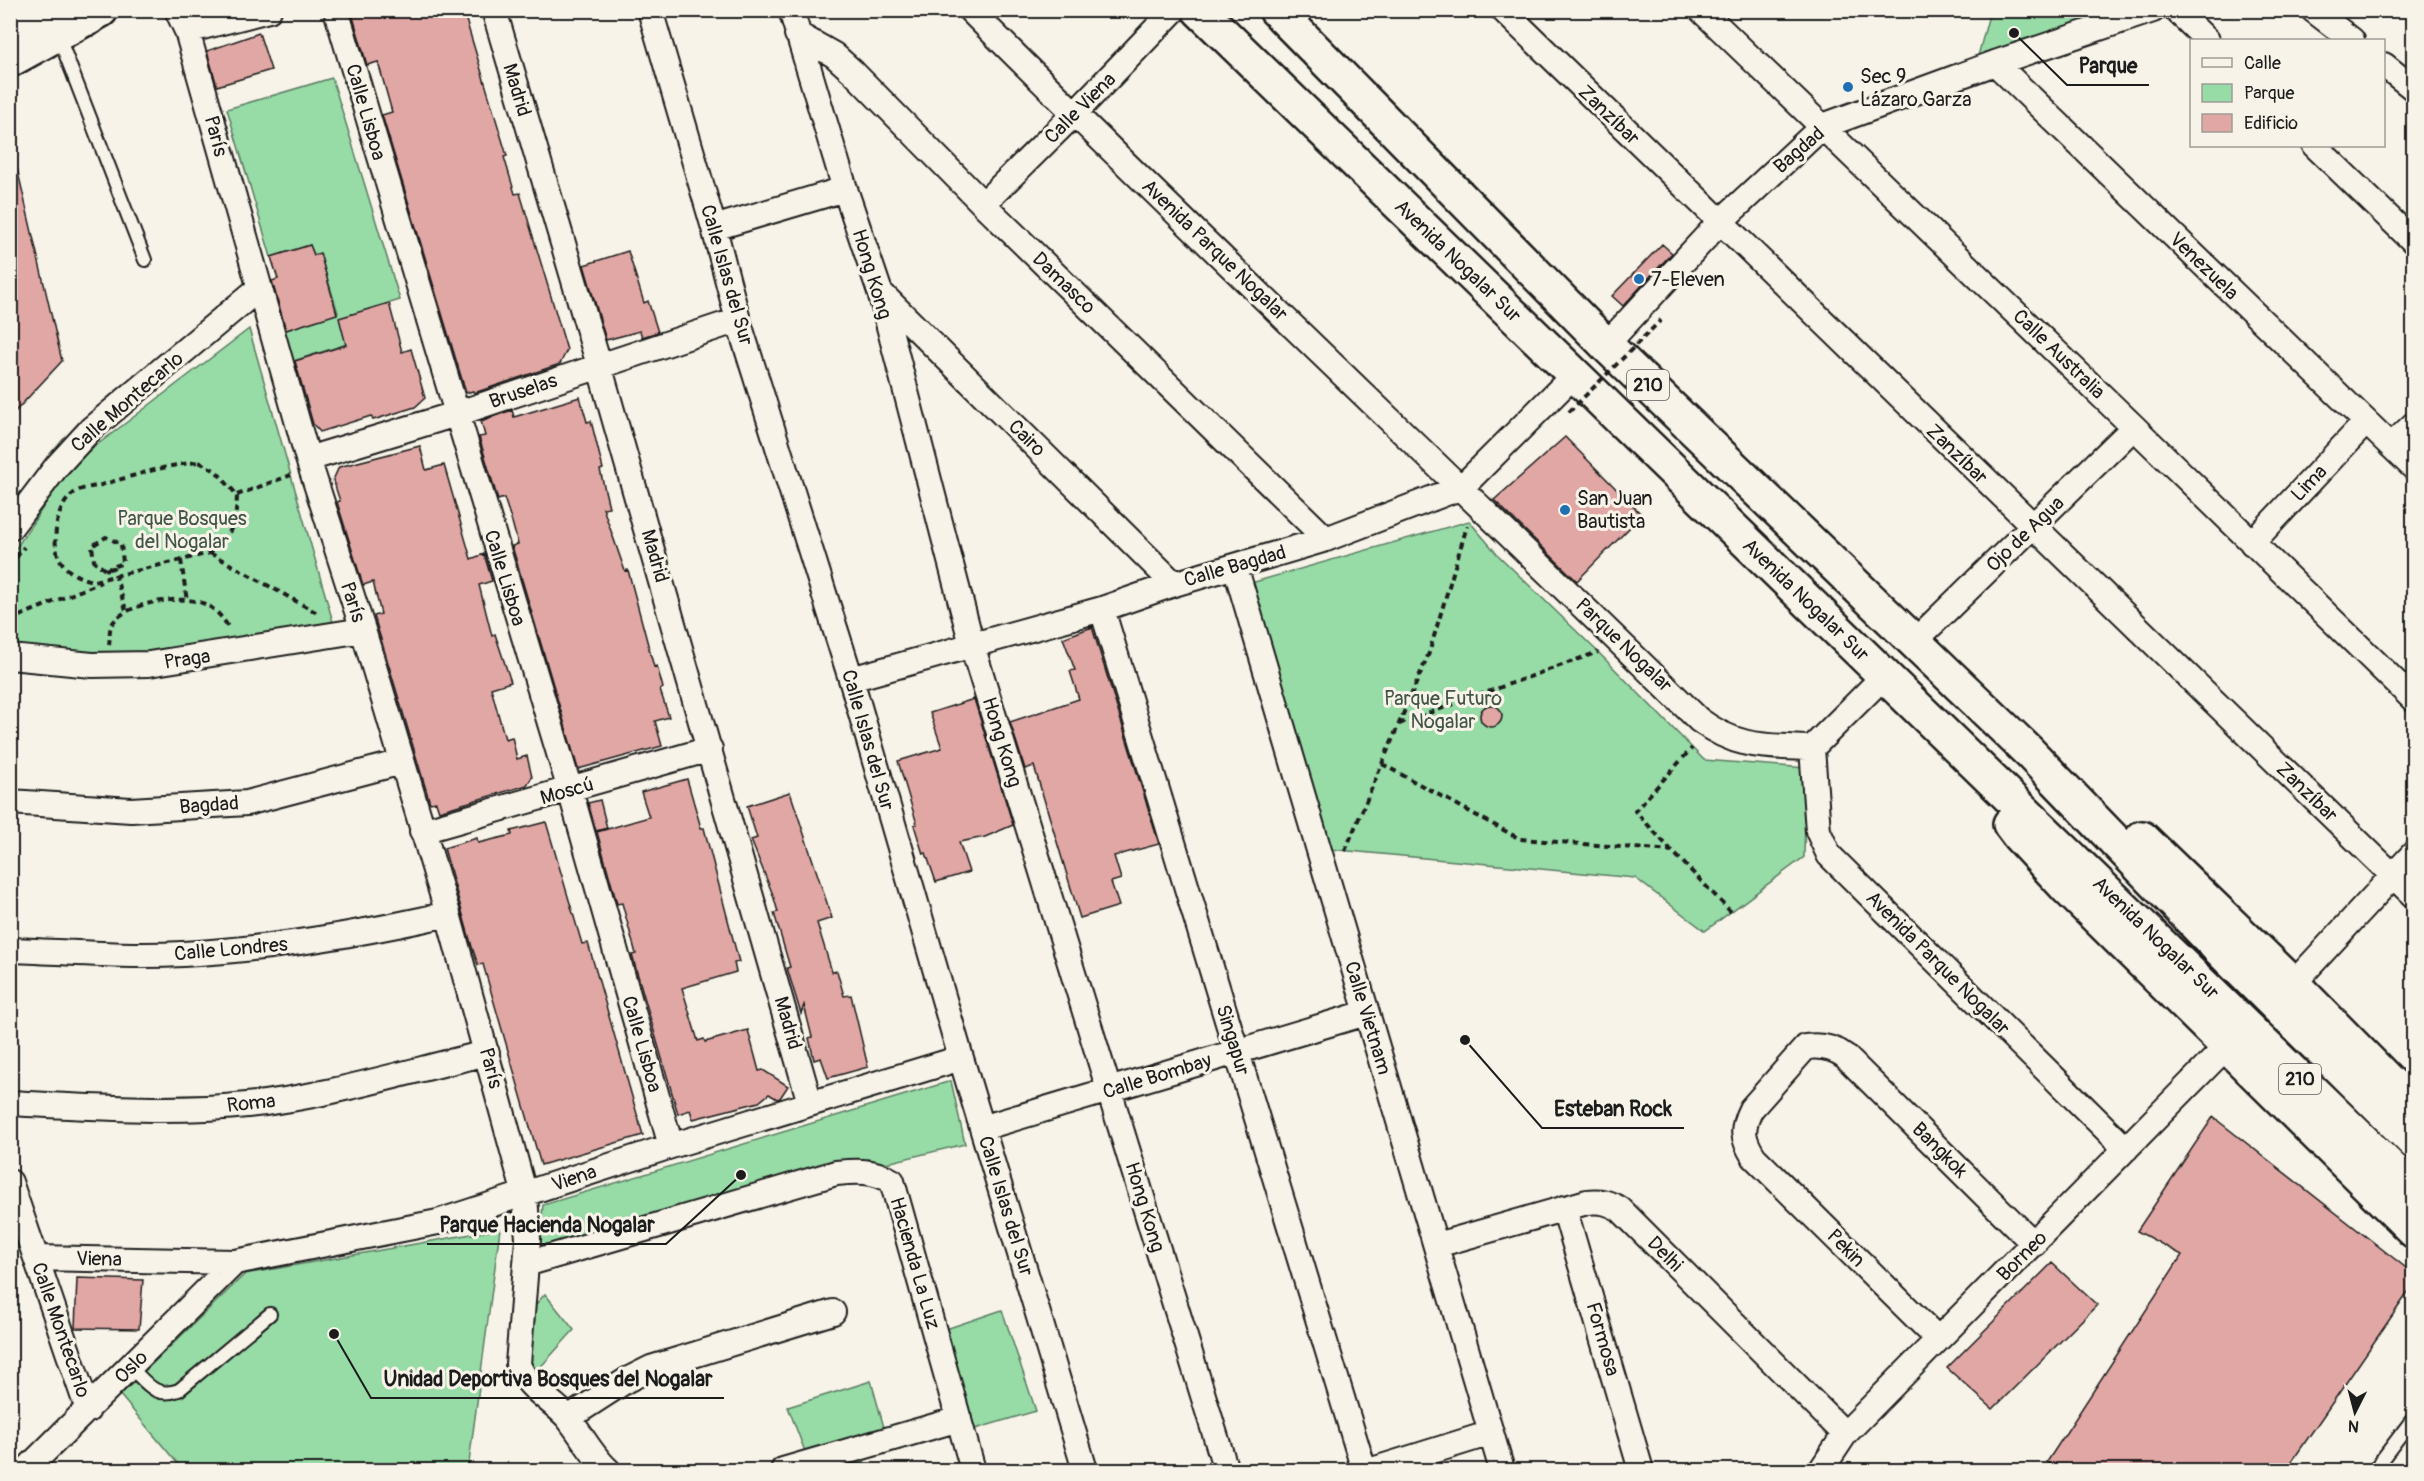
<svg xmlns="http://www.w3.org/2000/svg" width="2424" height="1481" viewBox="0 0 2424 1481" font-family="Pangolin,sans-serif">
<style>
.green{fill:#97dba7;stroke:#5a7c62;stroke-width:1.5}
.building{fill:#e1a7a5;stroke:#1c1c1c;stroke-width:1.5}
.lines{fill:none;stroke-linecap:round;stroke-linejoin:round}
.lane-casing{stroke:#1c1c1c;stroke-width:16}
.street-casing{stroke:#1c1c1c;stroke-width:28}
.secondary-casing{stroke:#1c1c1c;stroke-width:38}
.primary-casing{stroke:#1c1c1c;stroke-width:38}
.highway-casing{stroke:#1c1c1c;stroke-width:38}
.path{stroke:#1c1c1c;stroke-width:4;stroke-dasharray:6 4.5;stroke-linecap:butt}
.lane{stroke:#f7f3e8;stroke-width:12}
.street{stroke:#f7f3e8;stroke-width:24}
.secondary{stroke:#f7f3e8;stroke-width:33}
.primary{stroke:#f7f3e8;stroke-width:33}
.highway{stroke:#f7f3e8;stroke-width:33}
.path-bridge{stroke:#1c1c1c;stroke-width:4;stroke-dasharray:6 4.5;stroke-linecap:butt}
.poi-dot{fill:#1f6fb2;stroke:#f7f3e8;stroke-width:2}
.labels{text-anchor:middle;dominant-baseline:central;stroke-width:6;stroke-linejoin:round;paint-order:stroke}
.shield{fill:#f7f3e8;stroke:#5e5c59;stroke-width:1.5}
.shield-label{font-size:18px;font-weight:bold;fill:#1c1c1c}
.poi-label{font-size:20px;fill:#1c1c1c;stroke:#f7f3e8;text-anchor:start}
.street-label{font-size:20px;fill:#1c1c1c;stroke:#f7f3e8}
.park-label{font-size:20px;fill:#415546;stroke:#f7f3e8}
.leader{fill:none;stroke:#1c1c1c;stroke-width:2}
.callout-dot{fill:#1c1c1c;stroke:#f7f3e8;stroke-width:2}
.callout-label{font-size:21px;text-anchor:middle;font-weight:bold;fill:#1c1c1c;stroke:#f7f3e8;stroke-width:6;stroke-linejoin:round;paint-order:stroke}
</style>
<rect width="100%" height="100%" fill="#f7f3e8"/>
<filter id="ink" filterUnits="userSpaceOnUse"><feTurbulence type="fractalNoise" baseFrequency=".0167" numOctaves="2"/><feDisplacementMap in="SourceGraphic" scale="12" xChannelSelector="R" yChannelSelector="G"/><feConvolveMatrix kernelMatrix="1 2 1 2 8 2 1 2 1" color-interpolation-filters="sRGB"/></filter>
<g filter="url(#ink)">
<!-- green -->
<path class="green" d="M 1990,11 L 2110,11 L 1978,56 Z
M 332,78 L 400,300 L 340,318 L 350,343 L 293,361 L 283,331 L 338,313 L 320,254 L 314,255 L 310,245 L 271,257 L 227,109 Z
M 249,329 L 333,622 L 153,657 L 11,647 L 10,557 L 72,464 Z
M 1469,521 L 1498,555 L 1598,652 L 1704,760 L 1806,768 L 1804,857 L 1705,931 L 1635,878 L 1328,849 L 1251,583 Z
M 951,1081 L 965,1144 L 539,1248 L 543,1205 Z
M 500,1229 L 468,1470 L 183,1470 L 120,1395 L 245,1274 Z
M 545,1294 L 574,1330 L 536,1372 L 522,1360 L 530,1311 Z
M 1002,1310 L 1036,1411 L 975,1429 L 946,1329 Z
M 871,1381 L 885,1431 L 806,1454 L 788,1407 Z
M 863,1459 L 867,1470 L 837,1470 L 836,1467 Z"/>
<!-- building -->
<path class="building" d="M 351,10 L 463,10 L 507,156 L 504,157 L 515,194 L 520,193 L 567,350 L 560,364 L 474,393 L 473,391 L 466,393 L 382,115 L 392,112 L 378,62 L 367,65 Z
M 259,33 L 271,70 L 217,86 L 207,51 Z
M 17,168 L 62,361 L 10,417 L 10,169 Z
M 1662,244 L 1672,253 L 1623,306 L 1612,296 Z
M 310,245 L 314,255 L 320,253 L 337,314 L 286,330 L 272,281 L 278,279 L 271,257 Z
M 628,251 L 644,303 L 648,301 L 658,332 L 642,337 L 640,331 L 606,340 L 584,265 Z
M 389,303 L 402,352 L 411,349 L 425,398 L 415,407 L 373,420 L 371,416 L 320,432 L 313,424 L 295,361 L 346,345 L 339,318 Z
M 580,397 L 587,422 L 591,421 L 603,469 L 600,470 L 609,507 L 603,508 L 625,571 L 628,570 L 654,667 L 657,666 L 663,688 L 660,690 L 669,717 L 655,721 L 662,746 L 578,769 L 512,546 L 518,544 L 512,522 L 504,498 L 498,500 L 479,437 L 485,436 L 481,421 L 512,410 L 514,417 Z
M 1565,437 L 1642,515 L 1577,581 L 1494,500 Z
M 420,446 L 426,470 L 444,465 L 471,559 L 484,554 L 492,581 L 479,585 L 492,636 L 495,634 L 511,682 L 491,688 L 505,739 L 512,737 L 517,759 L 527,756 L 532,777 L 527,785 L 439,811 L 436,802 L 430,803 L 374,616 L 381,614 L 373,582 L 363,585 L 337,502 L 340,501 L 333,480 L 339,467 Z
M 1092,627 L 1159,844 L 1114,856 L 1121,879 L 1111,882 L 1119,906 L 1080,918 L 1034,766 L 1025,769 L 1010,722 L 1079,699 L 1070,671 L 1075,670 L 1063,638 Z
M 974,699 L 1013,825 L 985,837 L 959,842 L 969,872 L 936,882 L 926,853 L 923,854 L 914,825 L 917,824 L 898,761 L 942,748 L 930,713 Z
M1480 716a11 11 0 1 1 22 0a11 11 0 1 1-22 0Z
M 687,779 L 701,828 L 704,828 L 739,962 L 734,963 L 736,972 L 682,988 L 698,1041 L 704,1039 L 705,1042 L 748,1030 L 759,1071 L 763,1070 L 788,1086 L 780,1098 L 777,1099 L 769,1094 L 759,1102 L 693,1119 L 690,1110 L 678,1114 L 674,1100 L 632,955 L 636,954 L 622,903 L 617,904 L 597,832 L 649,817 L 641,792 Z
M 790,792 L 832,918 L 817,923 L 832,972 L 837,971 L 844,996 L 851,995 L 868,1067 L 828,1078 L 821,1058 L 814,1060 L 809,1038 L 812,1037 L 804,1005 L 801,1014 L 787,968 L 790,967 L 774,913 L 778,912 L 773,895 L 751,840 L 757,838 L 747,806 Z
M 600,800 L 607,828 L 596,831 L 588,803 Z
M 546,822 L 582,944 L 588,943 L 643,1135 L 541,1165 L 483,964 L 478,965 L 472,947 L 444,848 L 477,838 L 478,843 L 512,835 L 511,831 Z
M 2213,1117 L 2414,1274 L 2414,1284 L 2286,1470 L 2061,1470 L 2047,1462 L 2182,1255 L 2137,1231 Z
M 2052,1263 L 2097,1305 L 1993,1409 L 1947,1368 Z
M 77,1278 L 143,1280 L 139,1329 L 75,1328 Z"/>
<g class="lines">
<defs>
<path id="lane" d="M 58,35 L 145,260
M 130,1367 C 147,1383 155,1399 179,1390 L 270,1314
M 2374,1470 L 2414,1417"/>
<path id="street" d="M 177,10 L 187,31 L 308,459 L 363,630 L 448,914 L 525,1195 L 528,1239 L 518,1364 C 527,1389 551,1399 568,1418 C 582,1435 592,1456 608,1470
M 336,10 L 570,790 L 671,1146
M 494,10 L 599,365 L 810,1103
M 650,10 L 714,228 L 738,320 L 851,679 L 961,1058 L 1085,1470
M 791,10 L 845,189 L 880,292 L 972,645 L 1226,1470
M 970,10 C 1210,250 1457,482 1699,720 C 1738,749 1766,746 1812,748
M 1503,10 L 2414,896
M 1701,10 L 2134,427 L 2414,700
M 2176,10 L 2207,40
M 2313,10 L 2352,40
M 187,31 L 269,10
M 797,34 L 834,55 L 853,72 L 983,204 L 1326,539
M 1995,63 L 2414,468
M 2384,65 L 2414,89
M 2315,146 L 2414,242
M 983,204 L 1074,114 L 1174,10
M 714,228 L 845,189
M 880,292 L 1174,584
M 1606,345 L 1719,223 L 1823,126 L 1995,63 L 2153,10
M 2391,446 L 2414,424
M 308,459 L 456,414 L 738,320
M 10,528 L 57,466 L 91,429 L 258,289
M 2252,543 L 2366,422
M 1235,566 L 1502,1470
M 1102,609 L 1364,1470
M 1916,640 L 2134,427
M 10,657 L 92,665 L 149,664 L 363,630
M 851,679 L 1102,609 L 1174,584 L 1326,539 L 1462,487 L 1575,374
M 1812,748 L 1818,831 L 1829,855 L 2126,1149
M 1812,748 L 1884,676
M 10,802 L 131,810 L 247,803 L 402,762
M 422,831 L 710,749
M 10,950 C 68,952 126,957 183,954 C 273,949 360,934 448,914
M 2293,984 L 2414,853
M 10,1103 C 87,1107 171,1113 247,1105 C 327,1097 409,1071 487,1053
M 982,1128 L 1366,1013
M 10,1182 L 88,1410
M 1564,1208 L 1641,1470
M 1437,1245 L 1587,1202 C 1601,1200 1609,1203 1620,1209 L 1845,1434
M 37,1258 L 235,1262 L 438,1222 L 671,1146 L 961,1058
M 526,1264 L 836,1173 C 858,1171 873,1170 892,1181 L 973,1470
M 1938,1339 L 1754,1157 C 1742,1138 1741,1129 1751,1109 L 1806,1047 C 1821,1045 1833,1047 1845,1056 L 2034,1244
M 568,1418 L 627,1380 L 651,1368 L 833,1312
M 26,1470 L 235,1262
M 783,1470 L 959,1419
M 1372,1470 L 1491,1433
M 1821,1470 L 1845,1434 L 2228,1045"/>
<path id="secondary" d="M 10,60 L 101,10"/>
<path id="primary" d="M 89,18 L 93,10
M 10,28 L 40,10
M 10,30 L 40,43"/>
<path id="highway" d="M 1199,10 L 2414,1190
M 1276,10 L 1606,345 L 2029,752 L 2225,955 L 2414,1142
M 2010,824 L 2019,836 L 2068,889 L 2414,1231
M 2142,838 L 2293,984 L 2414,1107"/>
</defs>
<!-- lane casing -->
<use href="#lane" class="lane-casing"/>
<!-- street casing -->
<use href="#street" class="street-casing"/>
<!-- secondary casing -->
<use href="#secondary" class="secondary-casing"/>
<!-- primary casing -->
<use href="#primary" class="primary-casing"/>
<!-- highway casing -->
<use href="#highway" class="highway-casing"/>
<!-- path -->
<path class="path" d="M 199,462 L 216,471 L 237,495 C 236,524 233,533 210,553 L 94,581 C 76,578 59,568 56,547 C 54,529 58,505 74,493 C 80,488 93,487 101,485 C 133,476 165,465 199,462 Z
M 237,495 L 291,475
M 210,553 L 319,614
M 181,560 L 187,601
M 10,566 L 24,547
M 105,570 L 123,563 L 121,544 L 106,537 L 92,546 L 94,561 L 105,570 L 113,568 L 126,610
M 10,620 L 101,582
M 109,645 C 110,640 109,631 111,626 C 123,602 185,593 207,605 C 216,610 225,620 229,629
M 1399,724 L 1598,652
M 1382,764 L 1520,839 L 1672,851 L 1731,912
M 1345,851 L 1429,653 L 1467,526
M 1672,851 L 1635,811 L 1692,748"/>
<!-- lane -->
<use href="#lane" class="lane"/>
<!-- street -->
<use href="#street" class="street"/>
<!-- secondary -->
<use href="#secondary" class="secondary"/>
<!-- primary -->
<use href="#primary" class="primary"/>
<!-- highway -->
<use href="#highway" class="highway"/>
<!-- path-bridge -->
<path class="path-bridge" d="M 1569,412 L 1661,320"/>
</g>
</g>
<!-- markers -->
<g class="poi-dot">
<circle cx="1848" cy="87" r="6"/>
<circle cx="1639" cy="279" r="6"/>
<circle cx="1565" cy="510" r="6"/>
</g>
<g class="labels">
<!-- shield labels -->
<g class="shield">
<rect x="1627" y="370" width="42" height="30" rx="4.5"/>
<rect x="2279" y="1064" width="42" height="30" rx="4.5"/>
</g>
<g class="shield-label">
<text x="1648" y="385">210</text>
<text x="2300" y="1079">210</text>
</g>
<!-- poi labels -->
<g class="poi-label">
<text x="1860" y="76">Sec 9<tspan x="1860" dy="23">Lázaro Garza</tspan></text>
<text x="1651" y="279">7-Eleven</text>
<text x="1577" y="498">San Juan<tspan x="1577" dy="23">Bautista</tspan></text>
</g>
<!-- street labels -->
<g class="street-label">
<text transform="translate(517 90) rotate(73)">Madrid</text>
<text transform="translate(1080 108) rotate(-45)">Calle Viena</text>
<text transform="translate(366 112) rotate(74)">Calle Lisboa</text>
<text transform="translate(1609 115) rotate(44)">Zanzíbar</text>
<text transform="translate(216 136) rotate(75)">París</text>
<text transform="translate(1799 150) rotate(-41)">Bagdad</text>
<text transform="translate(1215 250) rotate(44)">Avenida Parque Nogalar</text>
<text transform="translate(1458 261) rotate(44)">Avenida Nogalar Sur</text>
<text transform="translate(2204 266) rotate(44)">Venezuela</text>
<text transform="translate(872 274) rotate(73)">Hong Kong</text>
<text transform="translate(727 275) rotate(74)">Calle Islas del Sur</text>
<text transform="translate(1064 283) rotate(44)">Damasco</text>
<text transform="translate(2059 354) rotate(44)">Calle Australia</text>
<text transform="translate(523 391) rotate(-19)">Bruselas</text>
<text transform="translate(127 402) rotate(-41)">Calle Montecarlo</text>
<text transform="translate(1027 438) rotate(45)">Cairo</text>
<text transform="translate(1957 454) rotate(44)">Zanzíbar</text>
<text transform="translate(2309 483) rotate(-46)">Lima</text>
<text transform="translate(2025 534) rotate(-44)">Ojo de Agua</text>
<text transform="translate(655 556) rotate(74)">Madrid</text>
<text transform="translate(1235 566) rotate(-16)">Calle Bagdad</text>
<text transform="translate(505 578) rotate(73)">Calle Lisboa</text>
<text transform="translate(1806 600) rotate(44)">Avenida Nogalar Sur</text>
<text transform="translate(353 602) rotate(72)">París</text>
<text transform="translate(1624 645) rotate(44)">Parque Nogalar</text>
<text transform="translate(187 659) rotate(-8)">Praga</text>
<text transform="translate(868 740) rotate(74)">Calle Islas del Sur</text>
<text transform="translate(1002 742) rotate(73)">Hong Kong</text>
<text transform="translate(567 791) rotate(-16)">Moscú</text>
<text transform="translate(2307 792) rotate(44)">Zanzíbar</text>
<text transform="translate(209 805) rotate(-4)">Bagdad</text>
<text transform="translate(2156 938) rotate(44)">Avenida Nogalar Sur</text>
<text transform="translate(231 949) rotate(-5)">Calle Londres</text>
<text transform="translate(1938 963) rotate(45)">Avenida Parque Nogalar</text>
<text transform="translate(1368 1018) rotate(73)">Calle Vietnam</text>
<text transform="translate(788 1023) rotate(74)">Madrid</text>
<text transform="translate(1233 1040) rotate(73)">Singapur</text>
<text transform="translate(642 1044) rotate(74)">Calle Lisboa</text>
<text transform="translate(491 1068) rotate(75)">París</text>
<text transform="translate(1157 1076) rotate(-17)">Calle Bombay</text>
<text transform="translate(251 1103) rotate(-6)">Roma</text>
<text transform="translate(1940 1150) rotate(45)">Bangkok</text>
<text transform="translate(574 1178) rotate(-19)">Viena</text>
<text transform="translate(1006 1206) rotate(73)">Calle Islas del Sur</text>
<text transform="translate(1145 1207) rotate(73)">Hong Kong</text>
<text transform="translate(1846 1248) rotate(45)">Pekin</text>
<text transform="translate(1665 1254) rotate(45)">Delhi</text>
<text transform="translate(2022 1256) rotate(-45)">Borneo</text>
<text transform="translate(99 1259) rotate(1)">Viena</text>
<text transform="translate(915 1263) rotate(74)">Hacienda La Luz</text>
<text transform="translate(61 1330) rotate(71)">Calle Montecarlo</text>
<text transform="translate(1603 1339) rotate(74)">Formosa</text>
<text transform="translate(131 1367) rotate(-45)">Oslo</text>
</g>
<!-- park labels -->
<g class="park-label">
<text x="182" y="518">Parque Bosques<tspan x="182" dy="23">del Nogalar</tspan></text>
<text x="1443" y="698">Parque Futuro<tspan x="1443" dy="23">Nogalar</tspan></text>
</g>
</g>
<!-- callouts -->
<path class="leader" d="M2014 33L2067 85H2149M1465 1040L1542 1128H1684M741 1175L666 1244H427M334 1334L371 1398H724"/>
<g class="callout-dot">
<circle cx="2014" cy="33" r="6"/>
<circle cx="1465" cy="1040" r="6"/>
<circle cx="741" cy="1175" r="6"/>
<circle cx="334" cy="1334" r="6"/>
</g>
<g class="callout-label">
<text x="2108" y="73">Parque</text>
<text x="1613" y="1116">Esteban Rock</text>
<text x="547" y="1232">Parque Hacienda Nogalar</text>
<text x="548" y="1386">Unidad Deportiva Bosques del Nogalar</text>
</g>
<!-- margin -->
<rect width="2424" height="1481" fill="none" stroke="#f7f3e8" stroke-width="36"/>
<rect x="18" y="18" width="2388" height="1445" fill="none" stroke="#1c1c1c" stroke-width="2" filter="url(#ink)"/>
<!-- legend -->
<rect x="2190" y="39" width="195" height="108" fill="#f7f3e8" stroke="#9f9d96" stroke-width="1.5"/>
<rect x="2202" y="58" width="30" height="9" fill="#f7f3e8" stroke="#9f9d96" stroke-width="1.5"/>
<text x="2244" y="69" font-size="18" fill="#1c1c1c">Calle</text>
<rect x="2202" y="84" width="30" height="18" fill="#97dba7" stroke="#9f9d96" stroke-width="1.5"/>
<text x="2244" y="99" font-size="18" fill="#1c1c1c">Parque</text>
<rect x="2202" y="114" width="30" height="18" fill="#e1a7a5" stroke="#9f9d96" stroke-width="1.5"/>
<text x="2244" y="129" font-size="18" fill="#1c1c1c">Edificio</text>
<!-- north arrow -->
<g transform="translate(2355 1412) rotate(186)" stroke="#f7f3e8" stroke-width="4.5" paint-order="stroke">
<path d="M0-4.5L10 22L0 15L-10 22Z" fill="#1c1c1c"/>
<text y="-9" font-size="16" font-weight="bold" text-anchor="middle" fill="#1c1c1c">N</text>
</g>
</svg>
